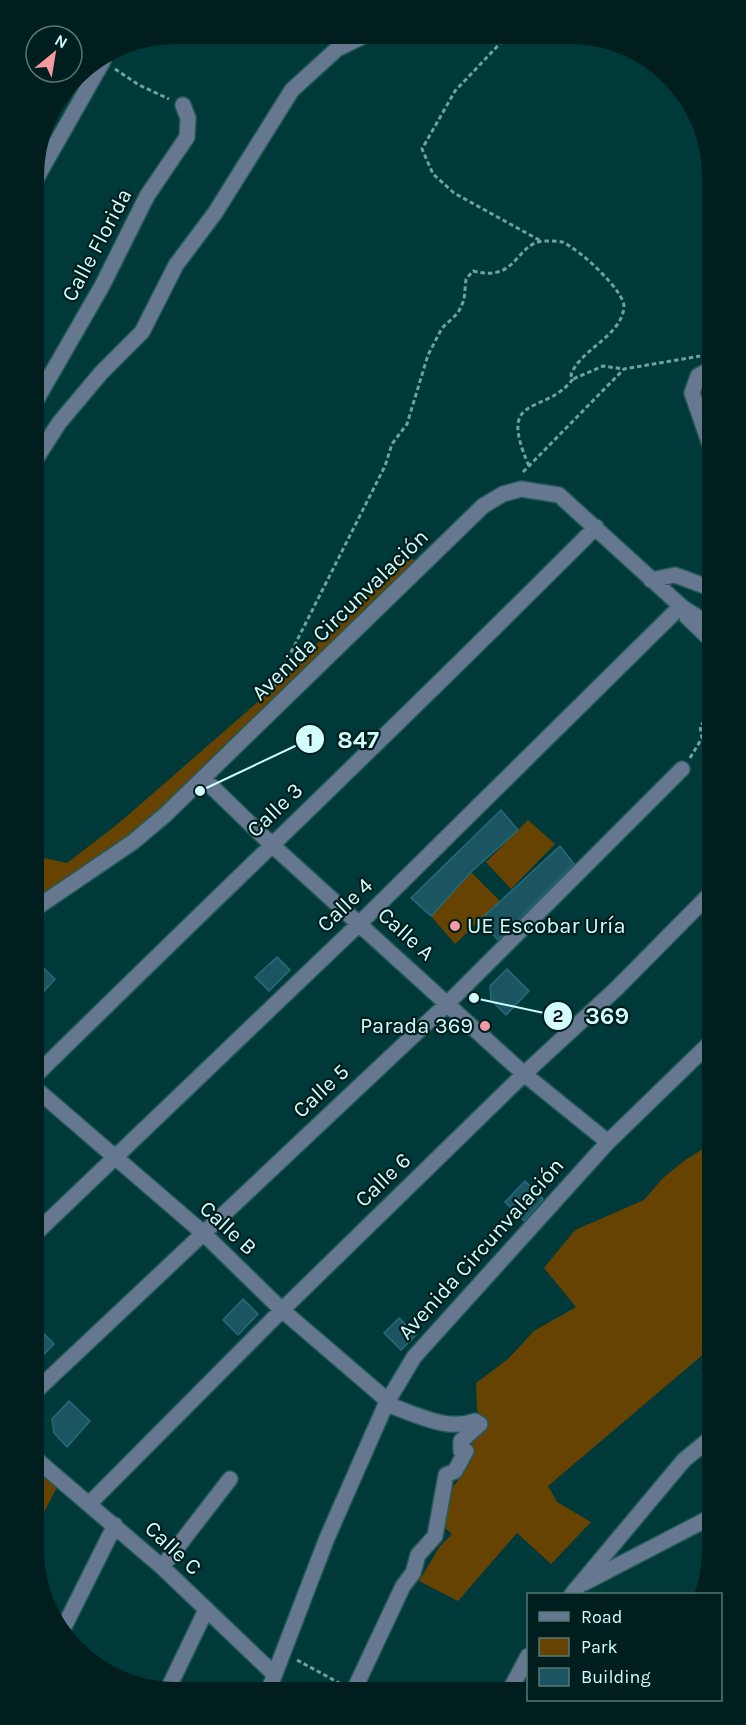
<svg xmlns="http://www.w3.org/2000/svg" width="746" height="1725" viewBox="0 0 746 1725" font-family="Karla,sans-serif">
<style>
.green{fill:#674302}
.building{fill:#1b5561;stroke:#256c7a;stroke-width:1.5}
.lines{fill:none;stroke-linecap:round;stroke-linejoin:round}
.minor-casing{stroke:#225958;stroke-width:18}
.path{stroke:#6ea1a0;stroke-width:3;stroke-dasharray:4.5 3;stroke-linecap:butt}
.minor{stroke:#66788f;stroke-width:15}
.poi-dot{fill:#f49aa2;stroke:#001e1e;stroke-width:2}
.labels{text-anchor:middle;dominant-baseline:central;stroke-width:4.5;stroke-linejoin:round;paint-order:stroke}
.street-label{font-size:22px;fill:#d2fefd;stroke:#001e1e}
.poi-label{font-size:22px;fill:#d2fefd;stroke:#001e1e;text-anchor:start}
.leader{fill:none;stroke:#d2fefd;stroke-width:2}
.callout-dot{fill:#d2fefd;stroke:#001e1e;stroke-width:2}
.mark-label{font-size:18px;text-anchor:middle;font-weight:bold;fill:#111}
.callout-label{font-size:24px;text-anchor:middle;font-weight:bold;fill:#d2fefd;stroke:#001e1e;stroke-width:4.5;stroke-linejoin:round;paint-order:stroke}
</style>
<rect width="100%" height="100%" fill="#003939"/>
<!-- green -->
<path class="green" d="M 401,554 L 419,562 L 139,830 L 36,900 L 35,856 L 67,863 L 119,823 L 283,680 Z
M 528,820 L 555,844 L 511,889 L 486,862 Z
M 471,872 L 500,901 L 455,944 L 431,916 Z
M 711,1144 L 712,1347 L 548,1486 L 557,1502 L 591,1522 L 551,1564 L 517,1533 L 458,1601 L 419,1581 L 440,1546 L 452,1534 L 444,1527 L 451,1489 L 457,1482 L 469,1448 L 484,1421 L 477,1410 L 476,1383 L 508,1359 L 534,1331 L 576,1307 L 544,1268 L 575,1230 L 644,1200 L 662,1179 L 685,1160 Z
M 37,1470 L 57,1487 L 38,1524 Z"/>
<!-- building -->
<path class="building" d="M 501,810 L 518,830 L 471,872 L 431,916 L 411,898 Z
M 560,846 L 574,864 L 498,940 L 480,920 Z
M 277,957 L 290,970 L 269,991 L 255,977 Z
M 36,961 L 55,979 L 36,1000 Z
M 507,969 L 529,991 L 506,1015 L 491,1000 L 490,986 Z
M 525,1181 L 543,1199 L 524,1221 L 505,1202 Z
M 243,1299 L 258,1314 L 238,1335 L 223,1320 Z
M 399,1318 L 416,1335 L 401,1350 L 384,1333 Z
M 37,1327 L 54,1344 L 37,1361 Z
M 69,1401 L 90,1421 L 67,1447 L 54,1433 L 52,1419 Z"/>
<g class="lines">
<defs>
<path id="minor" d="M 33,184 L 103,61 L 99,58
M 709,370 L 698,376 L 692,393 L 709,442
M 34,404 L 102,286 L 147,196 L 187,137 L 188,118 L 183,105
M 34,462 L 59,423 L 101,373 L 142,332 L 176,265 L 215,213 L 292,90 L 337,49 L 368,34
M 651,580 L 675,575 L 710,588
M 687,617 L 710,639
M 204,779 L 271,844 L 524,1074 L 608,1142
M 36,908 L 133,842 L 165,815 L 483,506 L 503,494 L 521,489 L 559,495 L 682,607 L 710,625
M 36,1075 C 222,892 412,712 596,527
M 36,1089 L 202,1232 L 282,1310 L 388,1401
M 37,1232 L 360,923 L 681,606
M 37,1390 L 448,1003 L 682,769
M 37,1460 L 162,1567 L 273,1673
M 90,1503 L 282,1310 L 524,1074 L 616,989 L 711,893
M 162,1567 L 230,1479
M 584,1583 L 713,1516
M 572,1594 L 684,1460 L 712,1437
M 63,1629 L 115,1525
M 355,1688 L 403,1586 L 413,1573 L 418,1555 L 435,1536 L 446,1475 L 455,1471 L 466,1451 L 461,1451 L 461,1441 L 480,1424 L 475,1421 C 446,1432 414,1413 386,1404
M 511,1688 L 528,1656
M 168,1689 L 206,1610
M 269,1689 L 327,1538 L 386,1404 L 414,1357 L 608,1142 L 711,1042"/>
</defs>
<!-- minor casing -->
<use href="#minor" class="minor-casing"/>
<!-- path -->
<path class="path" d="M 508,35 L 455,91 L 422,149 L 433,174 L 454,193 L 541,241
M 115,69 L 139,85 L 169,99
M 529,466 C 496,391 544,417 573,379
M 523,472 L 624,369 L 700,356
M 274,686 L 385,466 L 392,444 L 407,424 L 428,355 L 442,328 L 458,313 L 464,300 L 466,279 L 473,271 C 518,283 515,243 544,241 C 549,241 558,241 562,242 C 578,248 625,291 624,307 C 621,337 580,349 571,375 L 573,379 L 603,366 L 624,369
M 702,738 L 710,741
M 690,758 L 702,738 L 700,726 L 710,716
M 703,1539 L 713,1552
M 297,1660 L 341,1684"/>
<!-- minor -->
<use href="#minor" class="minor"/>
</g>
<!-- markers -->
<g class="poi-dot">
<circle cx="455" cy="926" r="6"/>
<circle cx="485" cy="1026" r="6"/>
</g>
<g class="labels">
<!-- street labels -->
<g class="street-label">
<text transform="translate(97 245) rotate(-62)">Calle Florida</text>
<text transform="translate(340 615) rotate(-44)">Avenida Circunvalación</text>
<text transform="translate(275 810) rotate(-44)">Calle 3</text>
<text transform="translate(345 905) rotate(-44)">Calle 4</text>
<text transform="translate(406 934) rotate(42)">Calle A</text>
<text transform="translate(321 1091) rotate(-43)">Calle 5</text>
<text transform="translate(383 1180) rotate(-44)">Calle 6</text>
<text transform="translate(228 1228) rotate(43)">Calle B</text>
<text transform="translate(481 1249) rotate(-48)">Avenida Circunvalación</text>
<text transform="translate(173 1548) rotate(43)">Calle C</text>
</g>
<!-- poi labels -->
<g class="poi-label">
<text x="467" y="926">UE Escobar Uría</text>
<text x="473" y="1026" text-anchor="end">Parada 369</text>
</g>
</g>
<!-- crop -->
<path d="M0 0H746V1725H0ZM176 44H570A132 132 0 0 1 702 176V1550A132 132 0 0 1 570 1682H176A132 132 0 0 1 44 1550V176A132 132 0 0 1 176 44Z" fill="#001e1e" fill-rule="evenodd"/>
<!-- callouts -->
<path class="leader" d="M200 791L310 739M474 998L558 1016"/>
<g class="callout-dot">
<circle cx="200" cy="791" r="6"/>
<circle cx="474" cy="998" r="6"/>
<circle cx="310" cy="739" r="15"/>
<circle cx="558" cy="1016" r="15"/>
</g>
<g class="mark-label">
<text x="310" y="746">1</text>
<text x="558" y="1022">2</text>
</g>
<g class="callout-label">
<text x="358" y="748">847</text>
<text x="607" y="1024">369</text>
</g>
<!-- legend -->
<rect x="527" y="1593" width="195" height="108" fill="#001e1e" stroke="#547877" stroke-width="1.5"/>
<rect x="539" y="1612" width="30" height="9" fill="#66788f" stroke="#547877" stroke-width="1.5"/>
<text x="581" y="1623" font-size="18" fill="#d2fefd">Road</text>
<rect x="539" y="1638" width="30" height="18" fill="#674302" stroke="#547877" stroke-width="1.5"/>
<text x="581" y="1653" font-size="18" fill="#d2fefd">Park</text>
<rect x="539" y="1668" width="30" height="18" fill="#1b5561" stroke="#547877" stroke-width="1.5"/>
<text x="581" y="1683" font-size="18" fill="#d2fefd">Building</text>
<!-- north arrow -->
<g transform="translate(54 54) rotate(30)"><circle r="28" fill="#001e1e" stroke="#547877" stroke-width="1.5"/>
<path d="M0-4.5L10 22L0 15L-10 22Z" fill="#f49aa2"/>
<text y="-9" font-size="16" font-weight="bold" text-anchor="middle" fill="#d2fefd">N</text>
</g>
</svg>
